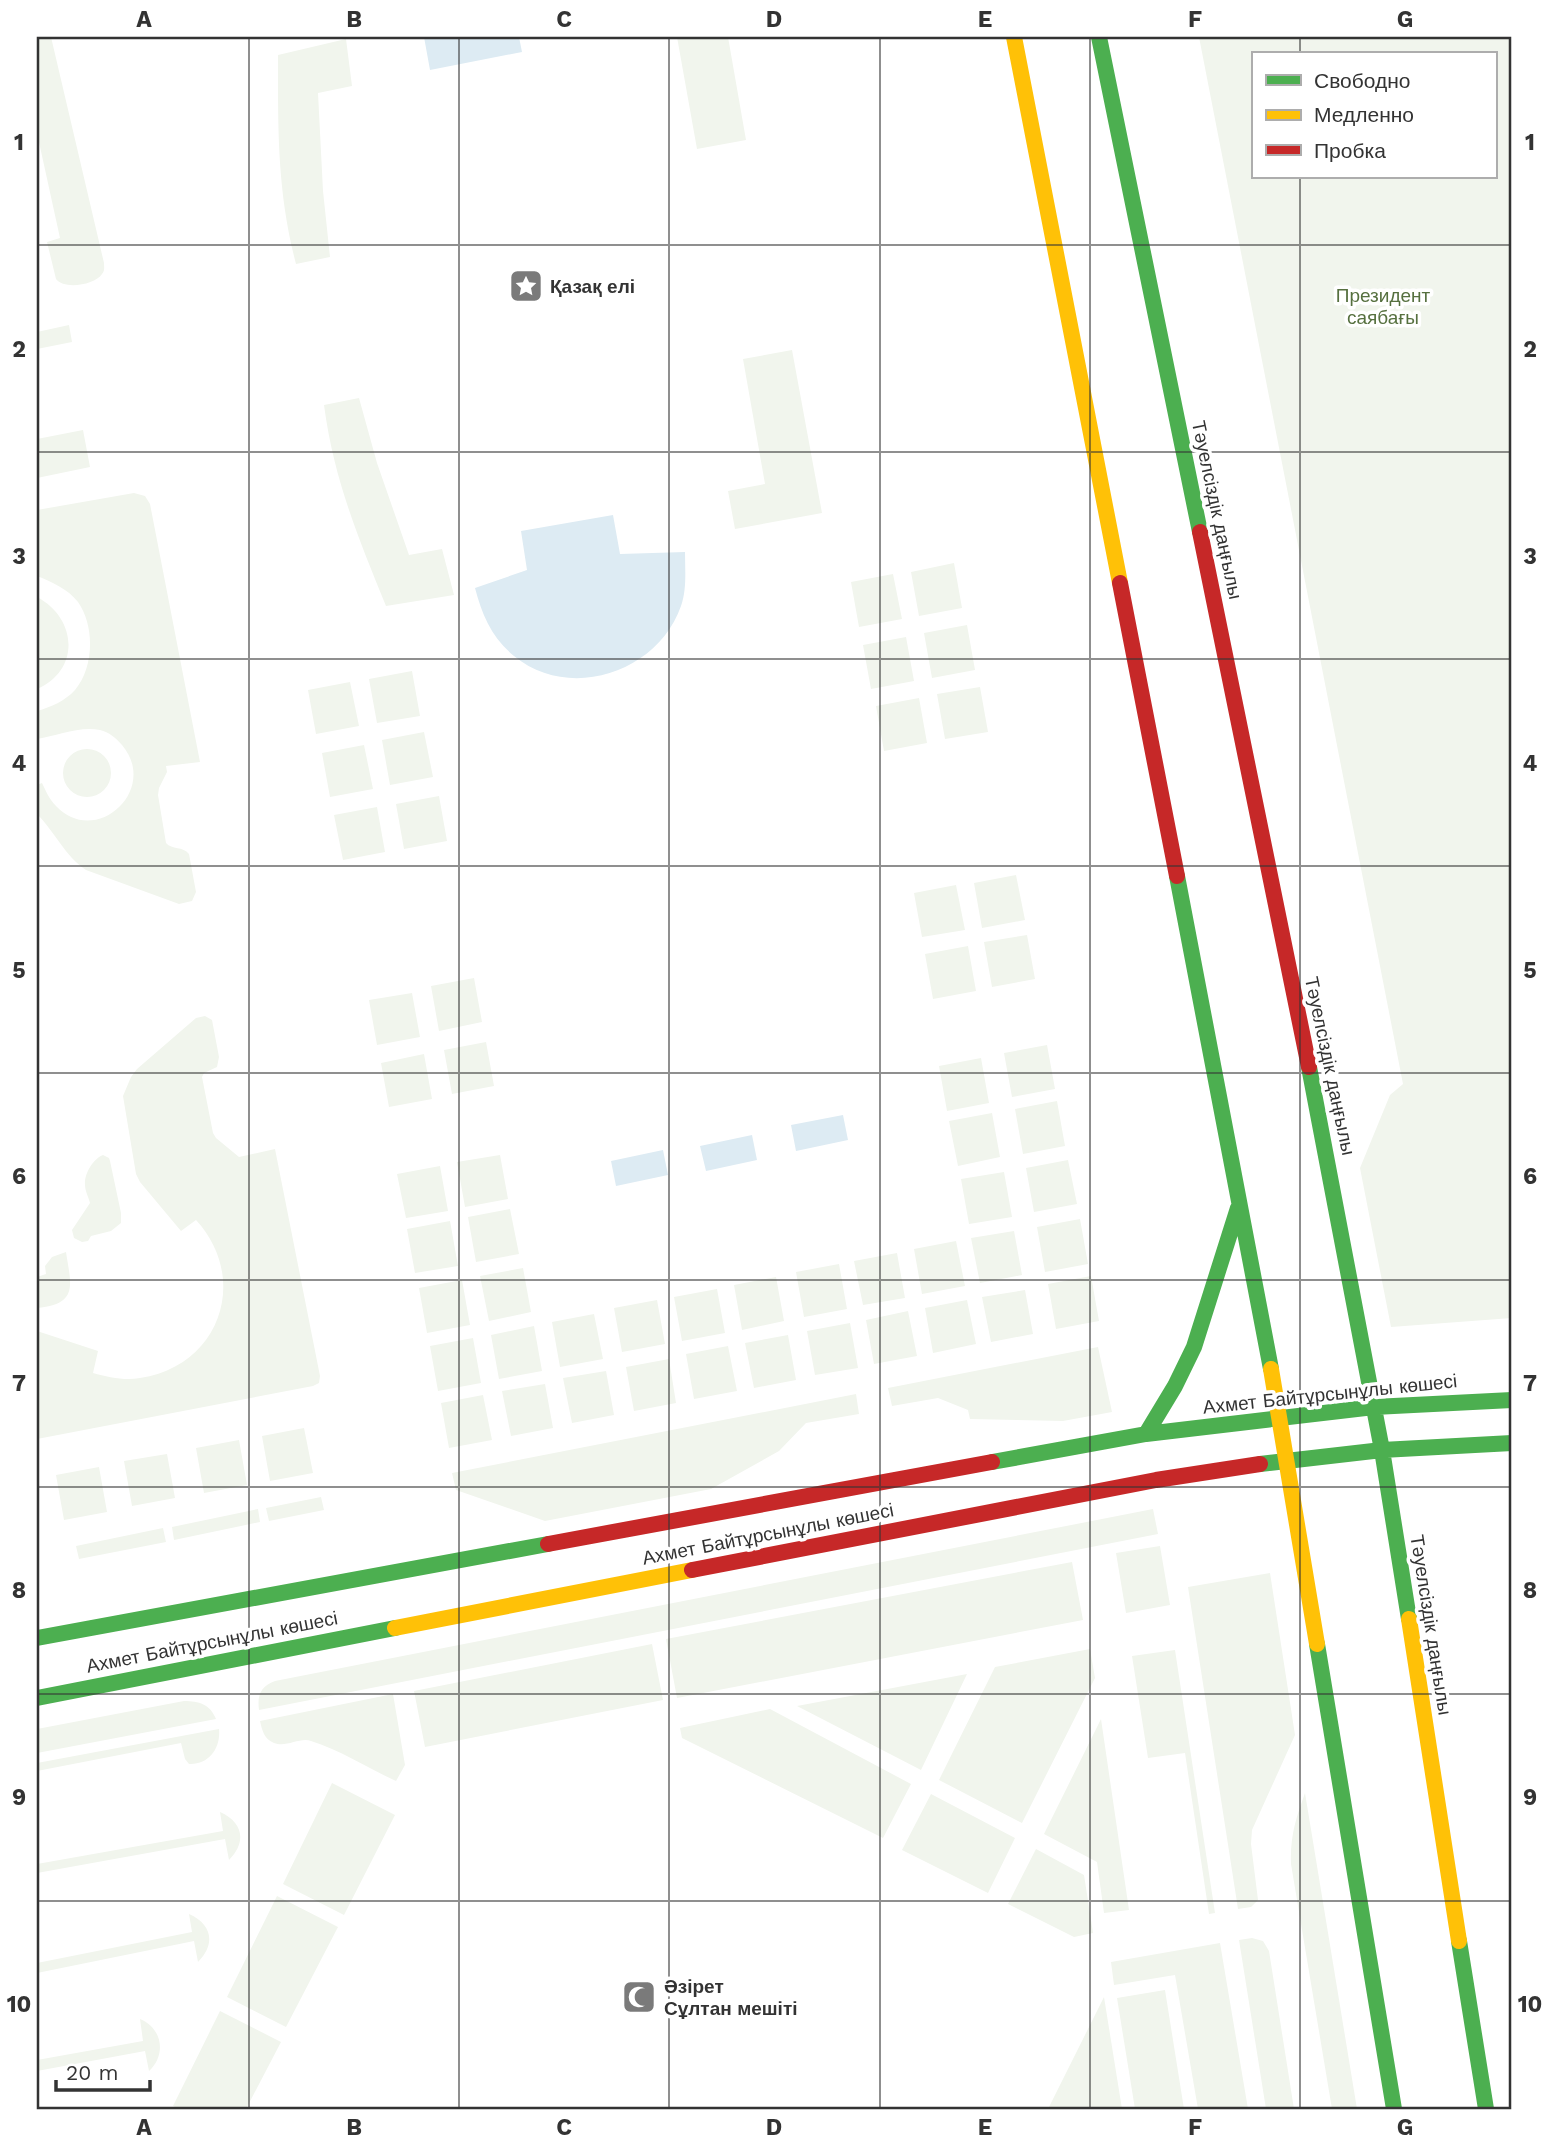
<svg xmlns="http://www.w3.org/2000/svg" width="1549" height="2146" viewBox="0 0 1549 2146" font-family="'Work Sans',sans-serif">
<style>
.green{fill:#f1f5ed;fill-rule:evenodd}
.water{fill:#ddebf3}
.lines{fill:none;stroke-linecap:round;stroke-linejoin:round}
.fast{stroke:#4caf50;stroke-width:16}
.slow{stroke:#ffc107;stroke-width:16}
.jam{stroke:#c62828;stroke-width:16}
.grid{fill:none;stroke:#333;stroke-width:2;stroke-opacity:0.55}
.labels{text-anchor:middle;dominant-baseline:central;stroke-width:7;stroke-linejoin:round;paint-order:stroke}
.poi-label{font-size:19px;font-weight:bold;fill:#333;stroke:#fff;text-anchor:start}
.park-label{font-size:19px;fill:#56703f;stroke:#fff}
.street-label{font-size:19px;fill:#333;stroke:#fff}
.neatline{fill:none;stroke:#333;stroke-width:2.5}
.grid-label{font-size:23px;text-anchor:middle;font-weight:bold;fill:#333}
</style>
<rect width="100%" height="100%" fill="#fff"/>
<!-- green -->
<path class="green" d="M 37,37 L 51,37 L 104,263 C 104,268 105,270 102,274 C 95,285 64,290 56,279 L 47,242 L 60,238 L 37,133 Z
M 677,37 L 728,37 L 746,140 L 697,149 Z
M 1199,37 L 1512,37 L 1512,1318 L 1391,1327 L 1360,1168 L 1390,1095 L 1403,1084 ZM 1253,54 L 1495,54 L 1495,177 L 1253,177 Z
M 346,39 L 352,86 L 318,93 L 323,191 L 330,257 L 296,264 C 277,191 278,129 278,55 Z
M 69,325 L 72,342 L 37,349 L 37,332 Z
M 792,350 L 822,513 L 735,529 L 728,491 L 765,484 L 743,359 Z
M 359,398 L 377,463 L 409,555 L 442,549 L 454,595 L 386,606 C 358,537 334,480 324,405 Z
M 83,430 L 90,467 L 37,478 L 37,439 Z
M 134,493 L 145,496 L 150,504 L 200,762 L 166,766 L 167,772 L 159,788 L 158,795 L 166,843 C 172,850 183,846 189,854 L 196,892 L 192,901 L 179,904 L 86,870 C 65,856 55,832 37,814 L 37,785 L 42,783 C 46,791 49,799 56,806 C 95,848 160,790 122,745 C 116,738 109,732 100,730 C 79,726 57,736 37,739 L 37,711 C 51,707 65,701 75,690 C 94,668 95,626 78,602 C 68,589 52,582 37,576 L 37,510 Z
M 954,563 L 962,608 L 919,616 L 911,572 Z
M 893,574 L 902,619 L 859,627 L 851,582 Z
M 37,597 C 77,618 81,670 37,689 Z
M 967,625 L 975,670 L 932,678 L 924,633 Z
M 906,637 L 914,681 L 871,689 L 863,645 Z
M 412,671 L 420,716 L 377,723 L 369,679 Z
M 350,682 L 359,726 L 316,734 L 308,690 Z
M 980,687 L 988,732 L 945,739 L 937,694 Z
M 919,698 L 927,743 L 884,751 L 876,706 Z
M 424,732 L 433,777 L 390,785 L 382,740 Z
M 364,745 L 373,789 L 330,797 L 322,753 Z
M63 773a24 24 0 1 1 48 0a24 24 0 1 1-48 0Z
M 439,796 L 447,841 L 404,849 L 396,804 Z
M 377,807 L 385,852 L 343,860 L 334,815 Z
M 1016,875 L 1025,920 L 982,928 L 974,883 Z
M 956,885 L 965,930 L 922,937 L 914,893 Z
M 1027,935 L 1035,979 L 992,987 L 984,942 Z
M 968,946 L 976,991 L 933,999 L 925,954 Z
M 474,978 L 482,1022 L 439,1031 L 431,986 Z
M 412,993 L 420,1037 L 377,1045 L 369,1000 Z
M 205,1016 L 212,1020 L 219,1057 L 217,1067 L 204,1073 L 202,1077 L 213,1133 L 216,1138 L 239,1157 L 275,1149 L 320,1376 L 319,1383 L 313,1386 L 37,1439 L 37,1331 L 98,1351 L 93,1373 C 108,1377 125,1381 140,1378 C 220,1366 250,1279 196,1220 L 181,1231 L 140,1182 L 136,1174 L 123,1096 L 131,1077 L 137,1069 L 196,1018 Z
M 486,1042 L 494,1086 L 452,1094 L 444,1050 Z
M 1047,1045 L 1055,1089 L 1012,1097 L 1004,1053 Z
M 424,1054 L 432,1099 L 389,1107 L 381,1063 Z
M 981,1058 L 989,1103 L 947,1111 L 939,1066 Z
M 1057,1101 L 1065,1146 L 1023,1154 L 1015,1109 Z
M 992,1113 L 1000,1157 L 958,1166 L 949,1121 Z
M 103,1155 L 109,1158 L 110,1161 L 121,1213 L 121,1223 L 111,1231 L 91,1236 L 88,1241 L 82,1242 L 74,1238 L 72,1230 L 90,1203 C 89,1198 85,1191 85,1185 C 84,1174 93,1159 103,1155 Z
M 500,1155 L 508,1199 L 465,1207 L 457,1162 Z
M 1068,1160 L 1077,1204 L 1034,1212 L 1026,1168 Z
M 440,1166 L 448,1211 L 406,1218 L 397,1174 Z
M 1004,1172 L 1012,1217 L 969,1224 L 961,1179 Z
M 510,1209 L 519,1254 L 476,1262 L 468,1217 Z
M 1080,1219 L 1088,1264 L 1045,1272 L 1037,1227 Z
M 450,1221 L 458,1266 L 415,1273 L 407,1229 Z
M 1014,1231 L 1022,1275 L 980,1283 L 971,1238 Z
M 956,1241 L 965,1286 L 922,1294 L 914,1249 Z
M 66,1252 C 71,1285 79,1304 37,1308 L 37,1277 L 46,1274 L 45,1266 L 52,1257 Z
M 897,1253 L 905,1298 L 863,1305 L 854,1261 Z
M 839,1264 L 847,1309 L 804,1317 L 796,1272 Z
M 523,1268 L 531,1312 L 489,1321 L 480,1276 Z
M 1091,1276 L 1099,1321 L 1056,1329 L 1048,1284 Z
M 776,1277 L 784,1321 L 742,1330 L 734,1285 Z
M 462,1280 L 470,1325 L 427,1333 L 419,1288 Z
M 717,1289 L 725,1333 L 682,1341 L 674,1297 Z
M 1025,1290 L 1033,1334 L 991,1342 L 982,1297 Z
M 657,1300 L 665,1344 L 622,1352 L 614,1308 Z
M 967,1300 L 976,1344 L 933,1353 L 925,1308 Z
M 908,1311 L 917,1356 L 874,1364 L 866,1320 Z
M 594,1314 L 603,1359 L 560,1367 L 552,1322 Z
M 850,1323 L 858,1368 L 815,1375 L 807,1331 Z
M 534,1326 L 542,1371 L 499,1379 L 491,1335 Z
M 788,1335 L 796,1380 L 754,1388 L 745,1343 Z
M 473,1338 L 481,1383 L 438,1391 L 430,1346 Z
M 728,1346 L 737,1391 L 694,1399 L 686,1354 Z
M 1098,1347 L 1112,1412 L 1063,1421 L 970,1419 L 968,1410 L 938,1398 L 892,1406 L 888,1388 Z
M 669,1359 L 676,1403 L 634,1411 L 626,1367 Z
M 606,1371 L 614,1415 L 572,1423 L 563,1378 Z
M 545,1384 L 553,1428 L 511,1436 L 502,1391 Z
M 856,1394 L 859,1414 L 806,1423 L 779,1451 L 711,1489 L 545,1521 L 456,1490 L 452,1473 Z
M 483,1395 L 492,1440 L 449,1448 L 441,1403 Z
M 304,1428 L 313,1473 L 270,1481 L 262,1436 Z
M 239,1440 L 247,1485 L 204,1493 L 196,1448 Z
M 167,1454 L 175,1498 L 132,1506 L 124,1461 Z
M 99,1467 L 107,1512 L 64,1520 L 56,1475 Z
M 321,1497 L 324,1510 L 269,1521 L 266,1508 Z
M 258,1509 L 260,1522 L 174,1540 L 172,1527 Z
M 1153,1509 L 1158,1534 L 259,1710 C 257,1695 261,1686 275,1681 Z
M 163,1528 L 166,1542 L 79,1559 L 76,1546 Z
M 1160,1546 L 1170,1605 L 1126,1613 L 1116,1553 Z
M 1072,1562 L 1083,1620 L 677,1698 L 666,1639 Z
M 1270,1573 L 1295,1735 L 1252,1830 L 1251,1844 L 1258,1900 L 1251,1907 L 1238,1909 L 1188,1587 Z
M 652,1644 L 663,1700 L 425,1747 L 414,1691 Z
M 1090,1649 L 1095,1678 L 1022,1823 L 939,1780 L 995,1667 Z
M 1175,1650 L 1215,1913 L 1209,1914 L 1185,1753 L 1148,1758 L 1132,1656 Z
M 967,1674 L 921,1770 L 797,1706 Z
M 393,1694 L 405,1765 L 396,1781 C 370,1769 338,1749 311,1741 C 300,1737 286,1748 274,1743 C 264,1739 262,1730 260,1721 Z
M 184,1701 C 199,1701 210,1704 216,1719 L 37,1753 L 37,1729 Z
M 770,1709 L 911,1784 L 883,1838 L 682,1738 L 680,1728 Z
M 1101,1719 L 1129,1910 L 1104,1913 L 1097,1862 L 1044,1834 Z
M 219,1729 C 221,1748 209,1765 189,1764 L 185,1759 L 181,1743 L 37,1771 L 37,1763 Z
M 332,1783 L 395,1815 L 344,1915 L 283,1884 Z
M 1305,1793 L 1357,2109 L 1332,2109 L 1291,1864 C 1290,1836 1296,1818 1305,1793 Z
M 931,1794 L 1015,1838 L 988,1893 L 902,1850 Z
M 220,1812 C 243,1822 247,1842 229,1860 L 225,1839 L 37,1873 L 37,1864 L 223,1831 Z
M 1036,1849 L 1084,1875 L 1093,1933 L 1074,1937 L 1008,1904 Z
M 277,1896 L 338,1927 L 286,2027 L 227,1997 Z
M 189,1914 C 212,1924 216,1944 198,1962 L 194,1941 L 37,1973 L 37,1963 L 192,1932 Z
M 1252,1938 L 1263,1941 L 1269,1951 L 1294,2109 L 1266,2109 L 1239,1940 Z
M 1220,1943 L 1248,2109 L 1198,2109 L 1175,1975 L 1114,1985 L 1111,1962 Z
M 1165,1990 L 1184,2109 L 1135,2109 L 1117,1998 Z
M 1104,1997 L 1122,2109 L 1048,2109 Z
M 220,2011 L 281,2042 L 246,2109 L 179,2109 L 173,2106 Z
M 140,2019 C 162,2028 167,2054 149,2071 L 145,2051 L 37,2071 L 37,2060 L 143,2041 Z"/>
<!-- water -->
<path class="water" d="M 424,37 L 519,37 L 522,52 L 430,70 Z
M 613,515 L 620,554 L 685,552 C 685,570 687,589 681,606 C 658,672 570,702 514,656 C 492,638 482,615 475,588 L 527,570 L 521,531 Z
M 843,1115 L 848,1140 L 796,1151 L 791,1125 Z
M 752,1135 L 757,1160 L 706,1171 L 700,1146 Z
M 663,1150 L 668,1175 L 616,1186 L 611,1161 Z"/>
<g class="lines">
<!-- fast -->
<path class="fast" d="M 1099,37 L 1200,532
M 1177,876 L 1271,1369
M 1309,1067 L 1382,1450 L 1409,1619
M 1146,1434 L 1175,1386 L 1194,1347 L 1238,1208
M 992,1462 L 1146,1434 L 1374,1407 L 1512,1400
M 1260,1464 L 1382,1450 L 1512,1443
M 37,1638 L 548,1544
M 1317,1644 L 1394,2109
M 37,1698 L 395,1628
M 1459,1941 L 1486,2109"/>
<!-- slow -->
<path class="slow" d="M 1014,37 L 1120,583
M 1271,1369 L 1317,1644
M 1409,1619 L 1459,1941
M 395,1628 L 692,1570"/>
<!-- jam -->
<path class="jam" d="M 1200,532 L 1309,1067
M 1120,583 L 1177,876
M 548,1544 L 992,1462
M 692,1570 L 1156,1480 L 1260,1464"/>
</g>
<!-- grid -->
<path class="grid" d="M 249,37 L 249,2109M 459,37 L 459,2109M 669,37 L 669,2109M 880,37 L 880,2109M 1090,37 L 1090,2109M 1300,37 L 1300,54M 1300,177 L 1300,2109M 37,245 L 1512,245M 37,452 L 1512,452M 37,659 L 1512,659M 37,866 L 1512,866M 37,1073 L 1512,1073M 37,1280 L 1512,1280M 37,1487 L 1512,1487M 37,1694 L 1512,1694M 37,1901 L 1512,1901"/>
<!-- icons -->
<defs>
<symbol id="sight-square" viewBox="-11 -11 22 22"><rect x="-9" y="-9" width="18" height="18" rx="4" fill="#7a7a7a" stroke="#fff"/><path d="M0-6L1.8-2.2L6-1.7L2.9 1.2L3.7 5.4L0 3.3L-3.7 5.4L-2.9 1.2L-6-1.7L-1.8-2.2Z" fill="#fff"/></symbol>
<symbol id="mosque-square" viewBox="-11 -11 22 22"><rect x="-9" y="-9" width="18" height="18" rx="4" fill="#7a7a7a" stroke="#fff"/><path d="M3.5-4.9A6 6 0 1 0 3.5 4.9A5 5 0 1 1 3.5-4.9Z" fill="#fff"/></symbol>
</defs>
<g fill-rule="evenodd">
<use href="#sight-square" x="507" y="267" width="38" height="38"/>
<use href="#mosque-square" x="620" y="1978" width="38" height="38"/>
</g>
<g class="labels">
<!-- poi labels -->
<g class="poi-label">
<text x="550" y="286">Қазақ елі</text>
<text x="664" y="1986">Әзірет<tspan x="664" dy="22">Сұлтан мешіті</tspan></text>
</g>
<!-- park labels -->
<g class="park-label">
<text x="1383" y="295">Президент<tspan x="1383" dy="22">саябағы</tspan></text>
</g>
<!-- street labels -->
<g class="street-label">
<text transform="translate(1217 510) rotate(78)">Тәуелсіздік даңғылы</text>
<text transform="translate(1330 1066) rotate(78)">Тәуелсіздік даңғылы</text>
<text transform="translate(1330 1394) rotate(-6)">Ахмет Байтұрсынұлы көшесі</text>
<text transform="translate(768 1534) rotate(-11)">Ахмет Байтұрсынұлы көшесі</text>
<text transform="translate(1431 1625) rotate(81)">Тәуелсіздік даңғылы</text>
<text transform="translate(212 1642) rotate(-11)">Ахмет Байтұрсынұлы көшесі</text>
</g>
</g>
<!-- border -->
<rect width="1549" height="2146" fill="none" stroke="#ffffff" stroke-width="77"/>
<!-- legend -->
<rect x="1252" y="52" width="245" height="126" fill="#ffffff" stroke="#adadad" stroke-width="2"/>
<rect x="1266" y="75" width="35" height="10" fill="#4caf50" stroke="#adadad" stroke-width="2"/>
<text x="1314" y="88" font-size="21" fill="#333333">Свободно</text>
<rect x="1266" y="110" width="35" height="10" fill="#ffc107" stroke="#adadad" stroke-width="2"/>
<text x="1314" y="122" font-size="21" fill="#333333">Медленно</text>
<rect x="1266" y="145" width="35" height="10" fill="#c62828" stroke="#adadad" stroke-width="2"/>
<text x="1314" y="158" font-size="21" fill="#333333">Пробка</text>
<!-- scale -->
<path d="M56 2080v10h94v-10" fill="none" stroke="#333333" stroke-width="3.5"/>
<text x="66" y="2080" font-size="21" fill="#333333" stroke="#ffffff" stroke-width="5" paint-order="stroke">20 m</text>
<rect x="38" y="38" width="1472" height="2070" class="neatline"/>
<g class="grid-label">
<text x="144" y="27">A</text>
<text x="354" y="27">B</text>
<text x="564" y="27">C</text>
<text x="774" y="27">D</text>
<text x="985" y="27">E</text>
<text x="1195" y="27">F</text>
<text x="1405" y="27">G</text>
<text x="19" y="150">1</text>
<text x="1530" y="150">1</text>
<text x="19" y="357">2</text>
<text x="1530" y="357">2</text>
<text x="19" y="564">3</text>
<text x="1530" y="564">3</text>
<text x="19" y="771">4</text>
<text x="1530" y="771">4</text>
<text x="19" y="978">5</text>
<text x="1530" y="978">5</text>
<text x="19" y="1184">6</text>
<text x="1530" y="1184">6</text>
<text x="19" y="1391">7</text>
<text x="1530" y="1391">7</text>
<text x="19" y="1598">8</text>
<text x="1530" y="1598">8</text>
<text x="19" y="1805">9</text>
<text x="1530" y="1805">9</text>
<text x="19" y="2012">10</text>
<text x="1530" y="2012">10</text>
<text x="144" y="2135">A</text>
<text x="354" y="2135">B</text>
<text x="564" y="2135">C</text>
<text x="774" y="2135">D</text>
<text x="985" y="2135">E</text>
<text x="1195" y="2135">F</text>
<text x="1405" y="2135">G</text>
</g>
</svg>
